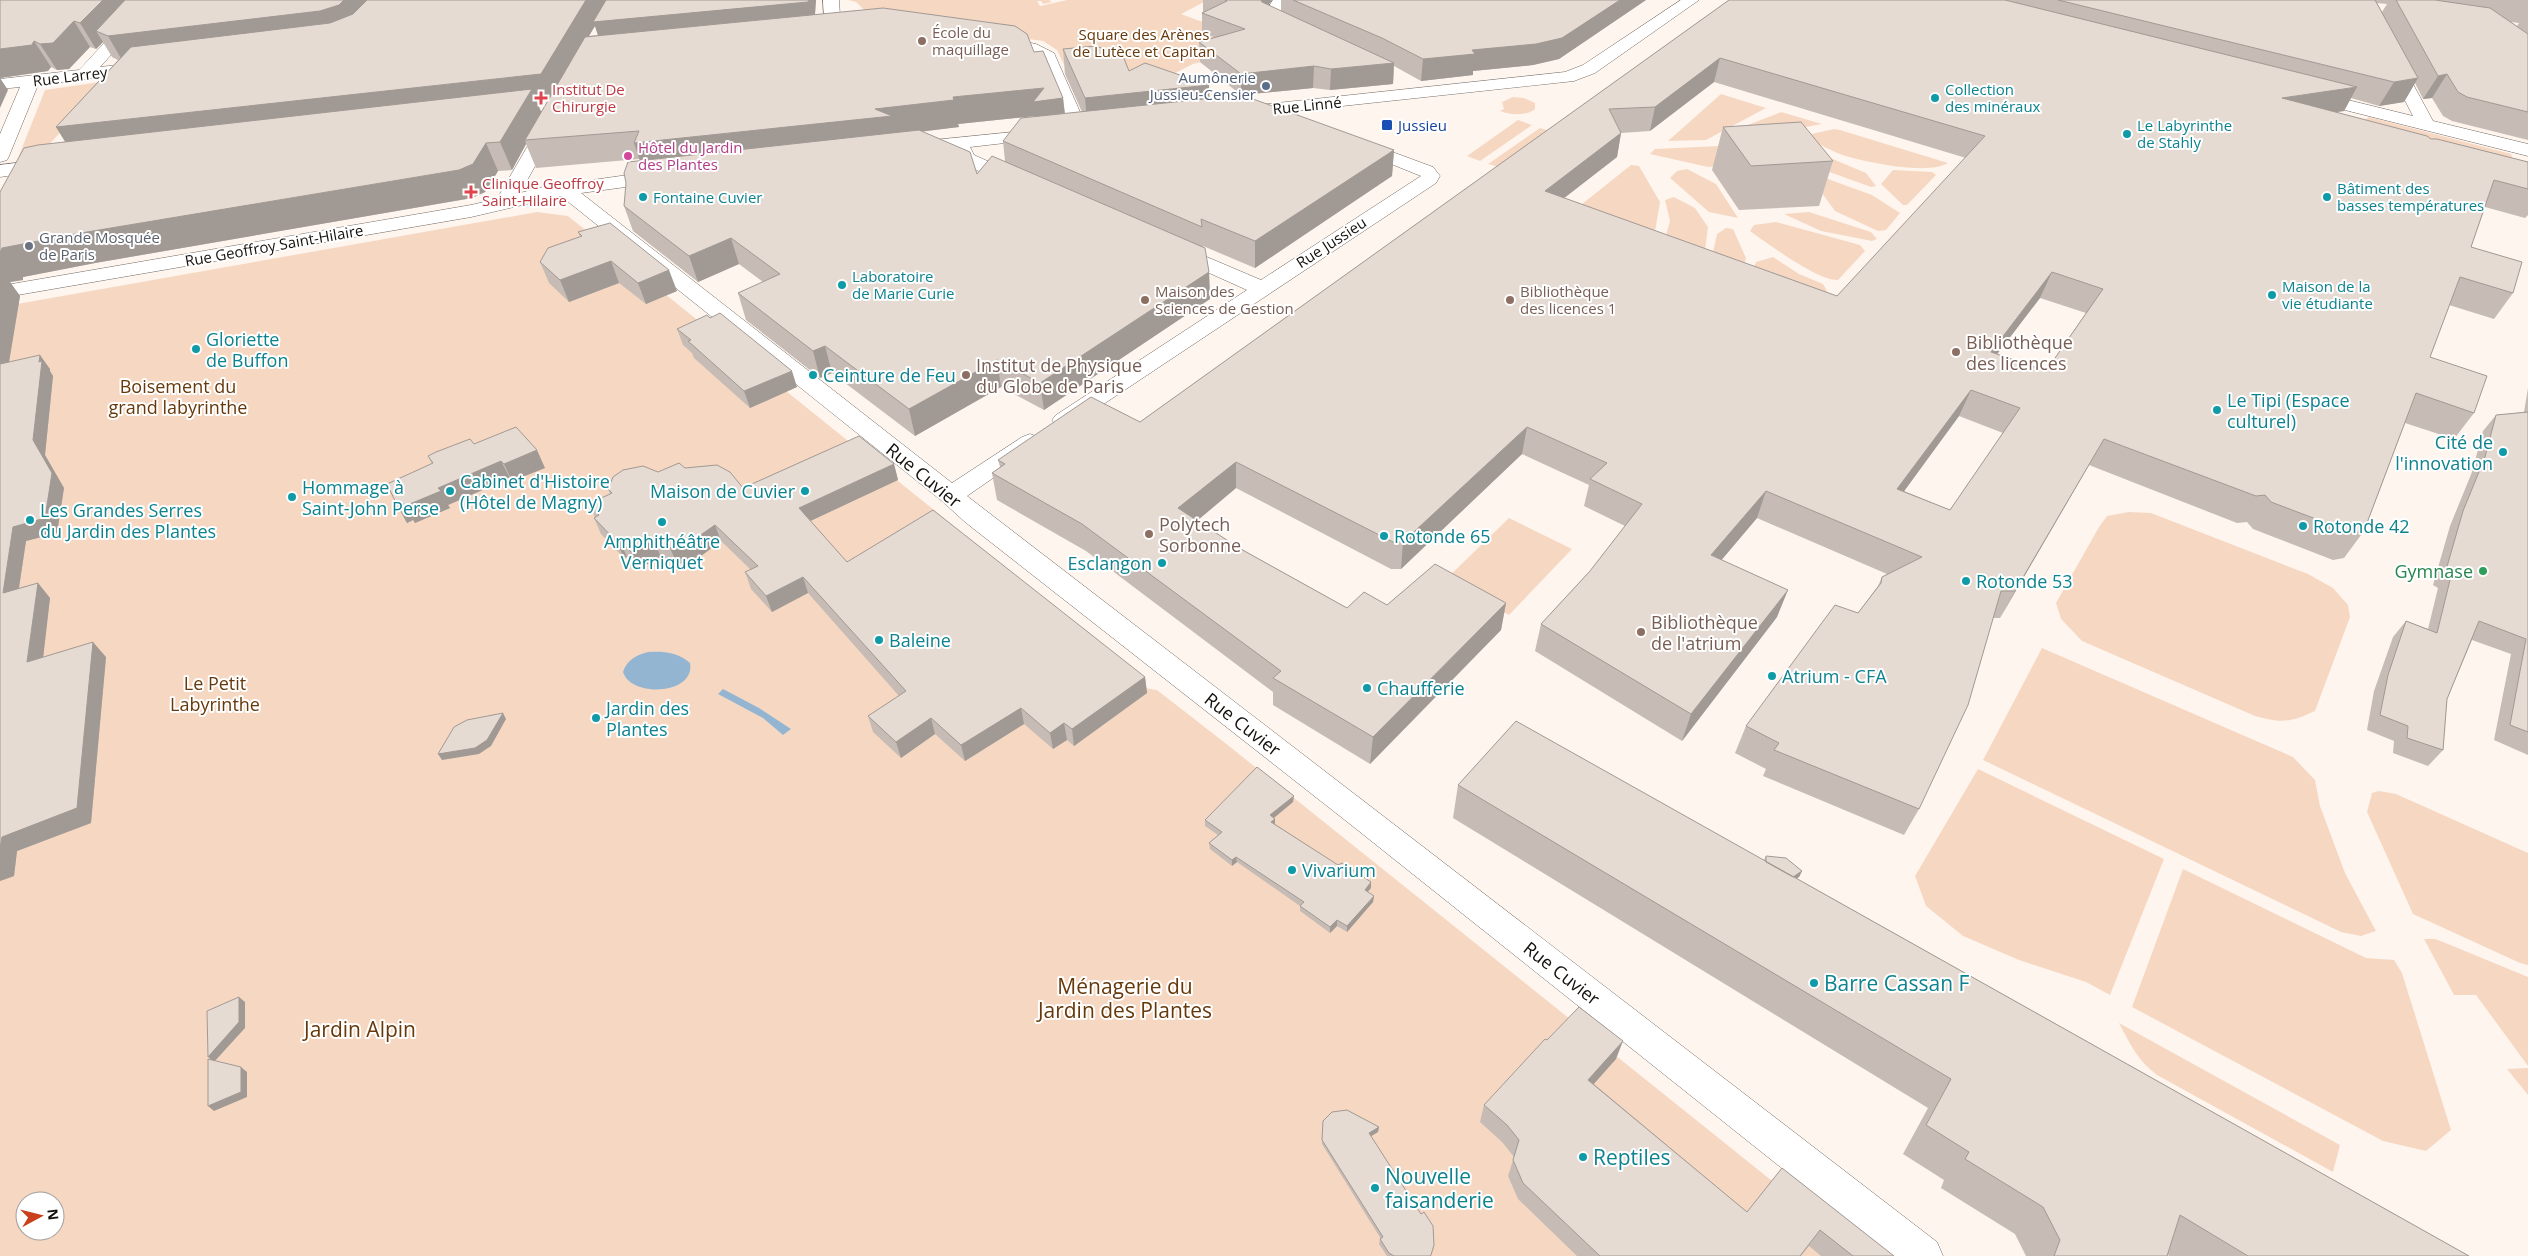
<svg xmlns="http://www.w3.org/2000/svg" width="2528" height="1256" viewBox="0 0 2528 1256" font-family="'Open Sans',sans-serif">
<style>
.green{fill:#f6d8c2;fill-rule:evenodd}
.water{fill:#93b5d2}
.lines{fill:none;stroke-linecap:round;stroke-linejoin:round}
.minor-casing{stroke:#736962;stroke-width:1}
.minor{fill:#fff;fill-rule:evenodd}
.wall{fill:#c6bcb5;fill-rule:evenodd}
.shaded-wall{fill:#a19994}
.building{fill:#e6dbd3;stroke:#a19994;fill-rule:evenodd}
.education-dot{fill:#8d6e63;stroke:#fff;stroke-width:2}
.service-dot{fill:#5c6f8a;stroke:#fff;stroke-width:2}
.health-dot{fill:#e0444e;stroke:#fff;stroke-width:2}
.culture-dot{fill:#0f9aa8;stroke:#fff;stroke-width:2}
.transit-dot{fill:#1a4fb4;stroke:#fff;stroke-width:2}
.hotel-dot{fill:#d1479c;stroke:#fff;stroke-width:2}
.worship-dot{fill:#6b7280;stroke:#fff;stroke-width:2}
.leisure-dot{fill:#2e9e5b;stroke:#fff;stroke-width:2}
.labels{text-anchor:middle;dominant-baseline:central;stroke-width:4;stroke-linejoin:round;paint-order:stroke}
.far-education-label{font-size:15px;fill:#785e54;stroke:#fff;text-anchor:start}
.far-park-label{font-size:15px;fill:#66380a;stroke:#fff}
.far-street-label{font-size:15px;fill:#14100d;stroke:#fff}
.far-service-label{font-size:15px;fill:#4e5e75;stroke:#fff;text-anchor:end}
.far-health-label{font-size:15px;fill:#be3a42;stroke:#fff;text-anchor:start}
.far-culture-label{font-size:15px;fill:#0d838f;stroke:#fff;text-anchor:start}
.far-transit-label{font-size:15px;fill:#164399;stroke:#fff;text-anchor:start}
.far-hotel-label{font-size:15px;fill:#b23c85;stroke:#fff;text-anchor:start}
.far-worship-label{font-size:15px;fill:#5b616d;stroke:#fff;text-anchor:start}
.culture-label{font-size:18px;fill:#0d838f;stroke:#fff;text-anchor:start}
.education-label{font-size:18px;fill:#785e54;stroke:#fff;text-anchor:start}
.park-label{font-size:18px;fill:#66380a;stroke:#fff}
.street-label{font-size:18px;fill:#14100d;stroke:#fff}
.leisure-label{font-size:18px;fill:#27864d;stroke:#fff;text-anchor:end}
.near-culture-label{font-size:21px;fill:#0d838f;stroke:#fff;text-anchor:start}
.near-park-label{font-size:21px;fill:#66380a;stroke:#fff}
</style>
<rect width="100%" height="100%" fill="#fef5ef"/>
<!-- green -->
<path class="green" d="M 848,0 L 1049,0 L 1052,2 L 1043,4 L 1041,1 L 1037,1 L 1040,6 L 1067,0 L 1208,0 L 1181,14 L 1216,27 L 1213,59 L 1193,64 L 1146,88 L 1068,73 L 1057,50 L 1043,41 L 872,17 L 856,2 Z
M 100,82 L 106,84 L 41,153 L 18,158 L 45,90 Z
M 1721,94 L 1766,108 L 1706,140 L 1668,141 Z
M 1513,97 L 1524,98 L 1535,103 L 1535,109 C 1527,116 1509,115 1500,111 L 1504,109 L 1502,102 Z
M 1781,112 L 1822,124 L 1734,140 L 1743,127 Z
M 2369,117 L 2511,154 L 2514,162 L 2362,122 Z
M 1518,120 L 1532,125 L 1480,161 L 1467,156 Z
M 1540,128 L 1550,131 L 1499,167 L 1488,164 Z
M 1834,129 L 1840,130 L 1948,163 C 1929,175 1871,163 1849,157 C 1834,153 1820,144 1806,138 L 1807,135 Z
M 1785,139 L 1866,173 L 1876,186 L 1871,187 L 1810,165 Z
M 1719,146 L 1781,162 L 1708,167 L 1650,154 L 1655,149 Z
M 1631,165 L 1639,166 L 1660,202 L 1654,237 L 1572,212 Z
M 1687,169 L 1716,184 L 1738,218 L 1709,212 L 1670,178 L 1677,171 Z
M 1893,170 L 1932,172 L 1936,175 L 1907,205 L 1903,205 L 1881,184 Z
M 1806,171 L 1872,195 L 1900,213 L 1886,230 L 1878,231 L 1835,211 Z
M 1674,197 L 1695,208 L 1708,227 L 1704,258 L 1663,246 L 1670,221 L 1665,200 Z
M 537,212 L 568,216 L 944,518 L 937,527 L 1138,687 L 1157,690 L 1229,746 L 1866,1256 L 0,1256 L 0,307 ZM 25,1201 L 55,1201 L 55,1231 L 25,1231 Z
M 1809,212 L 1871,232 L 1877,239 L 1872,241 L 1821,231 L 1784,214 Z
M 1776,222 L 1860,245 L 1865,251 L 1838,280 C 1818,281 1768,244 1750,231 L 1754,225 Z
M 1726,228 L 1733,229 L 1746,258 L 1742,273 L 1711,261 L 1717,234 Z
M 1773,257 L 1799,274 L 1823,284 L 1827,291 L 1815,303 L 1749,278 L 1756,262 Z
M 2129,512 L 2151,513 L 2308,574 L 2333,588 L 2348,605 L 2350,617 L 2315,711 C 2290,723 2281,723 2255,716 L 2082,641 L 2061,619 L 2056,603 L 2099,527 L 2107,516 Z
M 1509,518 L 1572,549 L 1509,615 L 1443,582 Z
M 2042,648 L 2293,757 L 2315,780 L 2320,806 L 2345,873 L 2376,931 L 2361,936 L 2341,932 L 1983,760 Z
M 1978,769 L 2164,859 L 2110,995 L 2086,982 L 2019,960 L 1963,936 L 1926,906 L 1915,876 Z
M 2379,791 L 2396,794 L 2528,853 L 2528,965 L 2520,963 L 2413,914 L 2367,812 L 2372,793 Z
M 2183,869 L 2366,958 L 2394,960 L 2402,973 L 2451,1130 L 2426,1151 L 2383,1141 L 2132,1007 Z
M 2424,939 L 2435,939 L 2448,944 L 2528,977 L 2528,1066 L 2476,995 L 2454,995 Z
M 2119,1023 L 2340,1145 L 2333,1172 L 2157,1075 C 2138,1061 2130,1044 2119,1023 Z
M 2528,1068 L 2528,1095 L 2507,1069 Z"/>
<!-- water -->
<path class="water" d="M 648,652 C 663,651 678,652 690,663 C 696,695 631,698 623,672 C 627,660 636,655 648,652 Z
M 723,689 L 759,708 L 791,729 L 783,735 L 763,718 L 718,694 Z"/>
<g class="lines">
<defs>
<path id="minor" d="M 144,0 L 161,0 L 100,67 L 144,62 L 150,63 L 152,67 L 150,71 L 38,85 L 9,156 L 7,160 L 0,162 L 0,134 L 20,87 L 0,89 L 0,79 L 79,70 Z
M 823,0 L 839,0 L 841,32 L 839,35 L 833,37 L 825,32 Z
M 1273,0 L 1289,0 L 1278,16 L 1297,25 L 1299,28 L 1297,31 C 1287,34 1267,26 1261,18 Z
M 1681,0 L 1699,0 L 1595,73 L 1574,81 L 1240,117 L 1234,116 L 1231,112 L 1234,108 L 1240,107 L 1565,72 L 1583,65 Z
M 996,36 L 1036,44 L 1054,53 L 1088,130 L 1085,134 L 1073,134 L 1070,130 L 1041,60 L 1025,51 L 990,44 L 988,41 L 990,38 Z
M 2392,55 L 2398,56 L 2400,60 L 2433,121 L 2528,144 L 2528,156 L 2305,100 L 2302,96 L 2305,92 L 2311,91 L 2413,116 L 2384,60 L 2386,56 Z
M 550,118 L 556,119 L 559,123 L 520,193 L 543,187 L 663,170 L 670,172 L 672,176 L 670,180 L 663,182 L 581,193 L 952,483 L 1022,437 L 1030,434 L 1038,437 L 1042,442 L 1038,447 L 967,496 L 1937,1242 L 1943,1256 L 1892,1256 L 1350,824 L 965,522 L 942,501 L 561,196 L 471,217 L 0,298 L 0,286 L 471,205 L 497,199 L 541,123 L 544,119 Z
M 1043,129 L 1049,130 L 1052,134 L 1049,138 L 970,147 L 974,155 L 1025,178 L 1027,182 L 1025,186 L 1018,188 L 960,163 L 953,149 L 914,154 L 908,152 L 905,148 L 908,144 L 914,142 Z
M 1360,140 L 1433,167 L 1440,176 L 1436,183 L 1072,425 L 1064,427 L 1056,425 L 1052,420 L 1056,415 L 1247,290 L 1167,254 L 1164,250 L 1167,246 L 1174,244 L 1181,246 L 1261,280 L 1421,176 L 1354,149 L 1351,145 L 1354,141 Z
M 49,159 L 56,161 L 58,165 L 56,169 L 0,177 L 0,165 Z"/>
</defs>
<!-- minor casing -->
<use href="#minor" class="minor-casing"/>
<!-- minor -->
<use href="#minor" class="minor"/>
</g>
<!-- wall -->
<path class="wall" d="M 0,0 L 816,0 L 815,15 L 1034,52 L 1063,98 L 1065,114 L 1082,112 L 1065,74 L 1063,49 L 1210,99 L 1394,150 L 1392,176 L 1255,268 L 1203,246 L 1209,272 L 1210,299 L 1044,410 L 1001,387 L 915,436 L 832,373 L 820,378 L 746,320 L 738,293 L 763,282 L 739,264 L 698,282 L 633,231 L 624,206 L 640,160 L 639,159 L 536,168 L 526,144 L 512,170 L 498,171 L 485,192 L 472,198 L 95,263 L 23,277 L 23,280 L 10,282 L 20,296 L 9,362 L 50,369 L 50,371 L 53,376 L 45,455 L 64,488 L 57,533 L 26,541 L 19,588 L 38,583 L 50,598 L 43,657 L 106,657 L 91,823 L 17,851 L 14,876 L 0,881 L 0,192 L 65,142 L 56,127 L 118,60 L 112,57 L 103,42 L 96,49 L 90,47 L 69,69 L 57,70 L 51,67 L 48,71 L 0,78 ZM 595,26 L 598,35 L 588,36 ZM 548,101 L 541,112 L 537,102 ZM 1035,116 L 1035,117 L 1003,141 L 1005,161 L 977,174 L 922,131 L 959,127 L 958,124 Z
M 1203,0 L 1272,0 L 1268,5 L 1281,11 L 1281,0 L 1646,0 L 1559,59 L 1533,65 L 1473,71 L 1473,75 L 1421,81 L 1394,66 L 1393,84 L 1330,90 L 1313,88 L 1241,95 L 1200,62 L 1199,42 L 1214,37 L 1202,33 L 1202,13 L 1203,12 Z
M 1729,0 L 2528,0 L 2528,140 L 2452,121 L 2443,116 L 2432,98 L 2423,99 L 2415,83 L 2404,102 L 2379,106 L 2351,98 L 2344,111 L 2336,112 L 2431,139 L 2528,162 L 2528,215 L 2525,218 L 2485,207 L 2471,247 L 2513,293 L 2494,319 L 2449,305 L 2430,357 L 2474,413 L 2454,439 L 2405,423 L 2364,531 L 2344,558 L 2333,560 L 2253,529 L 2247,522 L 2237,523 L 2089,465 L 2000,618 L 1993,618 L 1919,809 L 1904,835 L 1763,776 L 1766,769 L 1735,753 L 1746,726 L 1858,613 L 1878,586 L 1882,577 L 1887,574 L 1757,518 L 1721,560 L 1777,617 L 1682,741 L 1535,651 L 1541,624 L 1590,571 L 1625,526 L 1584,506 L 1589,485 L 1522,454 L 1401,569 L 1391,569 L 1236,488 L 1197,521 L 1239,548 L 1347,608 L 1387,605 L 1506,603 L 1501,630 L 1370,764 L 1273,705 L 1273,692 L 1086,551 L 997,500 L 992,473 L 1000,467 L 998,460 L 1140,422 ZM 2377,3 L 2387,4 L 2382,12 ZM 2511,22 L 2519,23 L 2517,26 ZM 1714,82 L 1966,158 L 1837,296 L 1564,198 L 1617,157 L 1621,133 L 1650,131 ZM 2040,298 L 2086,313 L 2046,371 L 1997,354 ZM 1959,416 L 2003,433 L 1950,510 L 1904,491 Z
M 1723,127 L 1833,161 L 1819,206 L 1739,210 L 1712,170 Z
M 578,232 L 677,291 L 646,304 L 619,283 L 569,302 L 549,283 L 540,262 L 580,237 Z
M 677,329 L 797,387 L 750,408 L 694,358 L 692,353 L 683,345 Z
M 2528,388 L 2528,755 L 2494,740 L 2511,654 L 2472,640 L 2447,699 L 2443,750 L 2428,766 L 2393,753 L 2394,741 L 2367,730 L 2374,691 L 2393,637 L 2406,621 L 2428,629 L 2438,588 L 2433,585 L 2450,526 L 2472,472 L 2483,431 L 2496,415 L 2524,412 Z
M 474,444 L 545,468 L 512,481 L 510,478 L 448,505 L 450,508 L 415,523 L 413,520 L 407,523 L 397,505 L 432,464 L 428,456 Z
M 894,464 L 898,480 L 810,521 L 847,562 L 1145,677 L 1147,693 L 1074,746 L 1067,740 L 1053,749 L 1024,724 L 965,761 L 935,734 L 901,758 L 873,732 L 868,716 L 899,696 L 808,593 L 772,612 L 751,589 L 745,572 L 751,570 L 721,541 L 693,562 L 677,564 L 664,561 L 661,557 L 638,569 L 627,557 L 624,558 L 601,534 L 594,518 L 595,517 L 589,504 L 610,494 L 608,489 L 658,472 L 685,468 L 743,488 Z
M 1458,785 L 1764,860 L 1766,856 L 1802,871 L 1799,877 L 1796,878 L 2469,1256 L 2169,1256 L 2168,1255 L 2167,1256 L 2026,1256 L 2015,1234 L 1941,1188 L 1944,1180 L 1903,1154 L 1928,1108 L 1453,818 Z
M 1293,802 L 1274,818 L 1275,824 L 1371,888 L 1368,892 L 1374,896 L 1373,902 L 1347,932 L 1337,926 L 1330,933 L 1300,911 L 1300,906 L 1237,862 L 1232,866 L 1210,849 L 1209,843 L 1218,835 L 1205,826 L 1205,820 Z
M 1547,1040 L 1616,1059 L 1594,1084 L 1747,1212 L 1782,1168 L 1894,1256 L 1821,1256 L 1809,1246 L 1801,1256 L 1577,1256 L 1518,1199 L 1508,1176 L 1514,1157 L 1502,1142 L 1480,1122 L 1484,1105 Z
M 1323,1121 L 1379,1127 L 1378,1132 L 1371,1136 L 1434,1245 L 1431,1256 L 1387,1256 L 1379,1244 L 1380,1239 L 1381,1239 L 1322,1144 Z"/>
<!-- shaded-wall -->
<path class="shaded-wall" d="M 103,0 L 380,0 L 351,30 L 123,62 L 108,36 L 96,31 L 103,42 L 96,49 L 80,23 Z
M 586,0 L 816,0 L 814,27 L 602,48 L 595,26 L 551,100 L 537,102 L 543,116 L 525,140 L 526,144 L 512,170 L 500,142 L 74,155 L 56,127 Z
M 1259,0 L 1272,0 L 1259,17 Z
M 1620,0 L 1646,0 L 1559,59 L 1533,65 L 1473,71 L 1473,75 L 1421,81 L 1423,59 L 1472,50 Z
M 74,21 L 90,47 L 69,69 L 57,70 L 40,44 Z
M 34,41 L 51,67 L 48,71 L 0,78 L 0,49 Z
M 1720,58 L 1714,82 L 1650,131 L 1655,107 Z
M 1394,63 L 1393,84 L 1330,90 L 1331,69 Z
M 1314,66 L 1313,88 L 1241,95 L 1241,74 Z
M 2447,74 L 2432,98 L 2423,99 L 2438,76 Z
M 0,78 L 8,90 L 0,108 Z
M 2418,78 L 2404,102 L 2379,106 L 2394,82 Z
M 1209,85 L 1210,110 L 1087,123 L 1085,98 Z
M 2357,87 L 2344,111 L 2269,122 L 2282,98 Z
M 1044,88 L 1063,98 L 1066,125 L 1036,129 L 1035,116 L 958,124 L 959,127 L 895,135 L 643,170 L 634,143 L 875,109 L 953,97 Z
M 1621,133 L 1617,157 L 1541,216 L 1545,191 Z
M 486,143 L 498,171 L 485,192 L 472,198 L 95,263 L 23,277 L 23,280 L 10,282 L 20,296 L 5,386 L 0,387 L 0,251 L 2,248 Z
M 1394,150 L 1392,176 L 1255,268 L 1255,241 Z
M 731,238 L 739,264 L 698,282 L 689,256 Z
M 611,261 L 619,283 L 569,302 L 560,280 Z
M 669,270 L 677,291 L 646,304 L 638,283 Z
M 1209,272 L 1210,299 L 1044,410 L 1040,383 Z
M 2052,272 L 2040,298 L 1979,378 L 1991,352 Z
M 825,346 L 832,373 L 820,378 L 813,351 Z
M 40,355 L 50,369 L 50,371 L 53,376 L 45,455 L 64,488 L 57,533 L 26,541 L 16,607 L 3,593 L 13,527 L 33,440 L 39,362 Z
M 997,360 L 1001,387 L 915,436 L 909,409 Z
M 792,371 L 797,387 L 750,408 L 744,391 Z
M 1971,390 L 1959,416 L 1886,516 L 1897,489 Z
M 1527,427 L 1522,454 L 1401,569 L 1403,542 Z
M 2104,439 L 2089,465 L 2000,618 L 2015,591 Z
M 537,450 L 545,468 L 512,481 L 504,464 Z
M 501,461 L 510,478 L 448,505 L 450,508 L 415,523 L 405,506 L 438,488 Z
M 1236,462 L 1236,488 L 1180,535 L 1178,508 Z
M 894,464 L 898,480 L 804,524 L 799,508 Z
M 1766,491 L 1757,518 L 1703,582 L 1711,555 Z
M 403,503 L 413,520 L 407,523 L 397,505 Z
M 715,525 L 721,541 L 693,562 L 677,564 L 670,548 Z
M 620,541 L 627,557 L 624,558 L 617,542 Z
M 654,541 L 661,557 L 638,569 L 631,552 Z
M 803,577 L 808,593 L 772,612 L 766,596 Z
M 38,583 L 50,598 L 41,676 L 27,662 Z
M 1788,590 L 1777,617 L 1682,741 L 1691,714 Z
M 1506,603 L 1501,630 L 1370,764 L 1373,737 Z
M 93,642 L 106,657 L 91,823 L 17,851 L 14,876 L 0,881 L 0,848 L 2,837 Z
M 1145,677 L 1147,693 L 1074,746 L 1072,729 Z
M 1021,708 L 1024,724 L 965,761 L 961,745 Z
M 503,713 L 506,719 L 491,746 L 479,754 L 442,760 L 438,754 Z
M 931,718 L 935,734 L 901,758 L 896,742 Z
M 1064,723 L 1067,740 L 1053,749 L 1050,733 Z
M 1294,796 L 1293,802 L 1270,821 L 1270,815 Z
M 1275,819 L 1275,824 L 1271,822 Z
M 1236,857 L 1237,862 L 1232,866 L 1232,860 Z
M 1802,871 L 1799,877 L 1765,899 L 1768,894 Z
M 1371,882 L 1371,888 L 1364,895 L 1365,890 Z
M 1374,896 L 1373,902 L 1347,932 L 1347,926 Z
M 1337,920 L 1337,926 L 1330,933 L 1330,927 Z
M 239,997 L 245,1002 L 245,1028 L 214,1062 L 208,1057 Z
M 1623,1041 L 1616,1059 L 1582,1097 L 1588,1080 Z
M 241,1067 L 247,1072 L 247,1097 L 214,1111 L 208,1106 Z
M 1379,1127 L 1378,1132 L 1368,1138 L 1369,1133 Z"/>
<!-- building -->
<path class="building" d="M 0,0 L 103,0 L 80,23 L 74,21 L 53,43 L 40,44 L 34,41 L 32,45 L 0,49 Z
M 125,0 L 344,0 L 339,5 L 320,11 L 108,36 L 96,31 Z
M 367,0 L 586,0 L 541,74 L 56,127 L 131,47 L 330,23 L 353,14 Z
M 606,0 L 809,0 L 808,2 L 593,22 Z
M 1225,0 L 1261,0 L 1262,2 L 1394,63 L 1331,69 L 1314,66 L 1241,74 L 1199,42 L 1245,29 L 1202,13 L 1227,1 Z
M 1293,0 L 1620,0 L 1562,38 L 1536,44 L 1472,50 L 1475,54 L 1423,59 L 1382,38 Z
M 1729,0 L 2005,0 L 2357,87 L 2282,98 L 2427,136 L 2431,139 L 2437,139 L 2528,162 L 2528,189 L 2494,180 L 2471,247 L 2522,262 L 2513,293 L 2460,277 L 2430,357 L 2487,376 L 2474,413 L 2416,393 L 2364,531 L 2353,533 L 2271,502 L 2265,495 L 2256,496 L 2104,439 L 2015,591 L 2001,591 L 1968,705 L 1919,809 L 1774,750 L 1779,743 L 1746,726 L 1835,605 L 1858,613 L 1881,583 L 1882,577 L 1922,557 L 1766,491 L 1711,555 L 1788,590 L 1691,714 L 1541,624 L 1590,571 L 1642,504 L 1590,479 L 1607,463 L 1527,427 L 1403,542 L 1393,542 L 1236,462 L 1178,508 L 1239,548 L 1347,608 L 1364,592 L 1387,605 L 1435,564 L 1506,603 L 1373,737 L 1273,678 L 1281,671 L 1082,524 L 992,473 L 1005,464 L 998,460 L 1091,397 L 1140,422 ZM 1720,58 L 1985,136 L 1837,296 L 1545,191 L 1621,133 L 1609,109 L 1655,107 ZM 2052,272 L 2103,289 L 2046,371 L 1991,352 ZM 1971,390 L 2020,408 L 1950,510 L 1897,489 Z
M 2058,0 L 2375,0 L 2418,78 L 2394,82 Z
M 2396,0 L 2435,0 L 2490,8 L 2528,34 L 2528,112 L 2467,97 L 2458,92 L 2447,74 L 2438,76 Z
M 883,8 L 1015,26 L 1027,34 L 1034,52 L 1043,51 L 1063,98 L 1033,102 L 1044,88 L 953,97 L 954,100 L 875,109 L 892,116 L 634,143 L 639,131 L 525,140 L 585,37 Z
M 1096,46 L 1123,56 L 1129,71 L 1145,63 L 1209,85 L 1085,98 L 1063,49 Z
M 532,89 L 500,142 L 486,143 L 473,164 L 459,170 L 75,234 L 2,248 L 1,251 L 0,251 L 0,192 L 24,148 L 38,145 Z
M 1242,95 L 1394,150 L 1255,241 L 1201,219 L 1202,227 L 1003,141 L 1021,118 Z
M 1801,122 L 1833,161 L 1751,166 L 1723,127 Z
M 919,130 L 970,152 L 977,174 L 992,156 L 1205,248 L 1209,272 L 1040,383 L 997,360 L 909,409 L 825,346 L 813,351 L 738,293 L 780,274 L 731,238 L 689,256 L 624,206 L 626,183 L 624,173 L 628,162 Z
M 610,223 L 669,270 L 638,283 L 611,261 L 560,280 L 540,262 L 548,248 L 582,236 L 578,232 Z
M 720,313 L 792,371 L 744,391 L 688,341 L 691,340 L 677,329 L 707,315 L 710,318 Z
M 40,355 L 39,362 L 42,361 L 33,440 L 52,473 L 45,518 L 13,527 L 3,593 L 38,583 L 27,662 L 93,642 L 77,808 L 2,837 L 0,848 L 0,364 Z
M 2528,412 L 2528,732 L 2510,725 L 2526,639 L 2479,621 L 2447,699 L 2443,750 L 2407,738 L 2408,726 L 2380,715 L 2388,675 L 2406,621 L 2437,633 L 2452,572 L 2446,570 L 2463,511 L 2485,457 L 2496,415 Z
M 516,427 L 537,450 L 504,464 L 501,461 L 438,488 L 441,491 L 405,506 L 403,503 L 397,505 L 387,484 L 433,463 L 428,456 L 436,452 L 470,439 L 474,444 Z
M 859,436 L 894,464 L 799,508 L 847,562 L 933,510 L 1145,677 L 1072,729 L 1064,723 L 1050,733 L 1021,708 L 961,745 L 931,718 L 896,742 L 868,716 L 906,691 L 803,577 L 766,596 L 745,572 L 758,566 L 715,525 L 686,545 L 670,548 L 657,545 L 654,541 L 631,552 L 620,541 L 617,542 L 594,518 L 599,515 L 589,504 L 612,493 L 608,489 L 613,477 L 623,470 L 643,466 L 658,472 L 679,463 L 685,468 L 717,465 L 730,472 L 743,488 Z
M 503,713 L 487,740 L 475,748 L 438,754 L 454,727 L 467,720 Z
M 1516,721 L 2469,1256 L 2248,1256 L 2180,1215 L 2167,1256 L 2054,1256 L 2060,1240 L 2043,1207 L 1965,1159 L 1969,1152 L 1926,1125 L 1951,1079 L 1458,785 Z
M 1257,767 L 1294,796 L 1270,815 L 1275,819 L 1271,822 L 1338,865 L 1342,863 L 1371,882 L 1365,890 L 1374,896 L 1347,926 L 1337,920 L 1330,927 L 1300,906 L 1304,902 L 1236,857 L 1232,860 L 1209,843 L 1222,832 L 1205,820 Z
M 1766,856 L 1786,858 L 1802,871 L 1793,877 L 1766,862 Z
M 239,997 L 239,1022 L 208,1057 L 207,1011 Z
M 1579,1007 L 1623,1041 L 1588,1080 L 1747,1212 L 1782,1168 L 1894,1256 L 1853,1256 L 1820,1230 L 1800,1256 L 1600,1256 L 1523,1183 L 1513,1160 L 1519,1140 L 1507,1125 L 1484,1105 L 1545,1039 L 1547,1040 Z
M 208,1059 L 241,1067 L 241,1092 L 208,1106 Z
M 1347,1110 L 1379,1127 L 1369,1133 L 1421,1214 L 1424,1212 L 1433,1226 L 1434,1245 L 1431,1255 L 1430,1256 L 1394,1256 L 1389,1253 L 1380,1239 L 1383,1237 L 1322,1140 L 1323,1121 L 1332,1112 Z"/>
<!-- markers -->
<g class="education-dot">
<circle cx="922" cy="41" r="5"/>
<circle cx="1145" cy="300" r="5"/>
<circle cx="1510" cy="300" r="5"/>
<circle cx="1956" cy="352" r="5"/>
<circle cx="966" cy="375" r="5"/>
<circle cx="1149" cy="534" r="5"/>
<circle cx="1641" cy="632" r="5"/>
</g>
<circle class="service-dot" cx="1266" cy="86" r="5"/>
<g class="health-dot">
<path d="M538.5 90.5h5v5h5v5h-5v5h-5v-5h-5v-5h5z"/>
<path d="M468.5 184.5h5v5h5v5h-5v5h-5v-5h-5v-5h5z"/>
</g>
<g class="culture-dot">
<circle cx="1935" cy="98" r="5"/>
<circle cx="2127" cy="134" r="5"/>
<circle cx="643" cy="197" r="5"/>
<circle cx="2327" cy="197" r="5"/>
<circle cx="842" cy="285" r="5"/>
<circle cx="2272" cy="295" r="5"/>
<circle cx="196" cy="349" r="5"/>
<circle cx="813" cy="375" r="5"/>
<circle cx="2217" cy="410" r="5"/>
<circle cx="2503" cy="452" r="5"/>
<circle cx="450" cy="491" r="5"/>
<circle cx="805" cy="491" r="5"/>
<circle cx="292" cy="497" r="5"/>
<circle cx="30" cy="520" r="5"/>
<circle cx="662" cy="522" r="5"/>
<circle cx="2303" cy="526" r="5"/>
<circle cx="1384" cy="536" r="5"/>
<circle cx="1162" cy="563" r="5"/>
<circle cx="1966" cy="581" r="5"/>
<circle cx="879" cy="640" r="5"/>
<circle cx="1772" cy="676" r="5"/>
<circle cx="1367" cy="688" r="5"/>
<circle cx="596" cy="718" r="5"/>
<circle cx="1292" cy="870" r="5"/>
<circle cx="1814" cy="983" r="5"/>
<circle cx="1583" cy="1157" r="5"/>
<circle cx="1375" cy="1188" r="5"/>
</g>
<rect class="transit-dot" x="1381" y="119" width="12" height="12" rx="2.5"/>
<circle class="hotel-dot" cx="628" cy="156" r="5"/>
<circle class="worship-dot" cx="29" cy="246" r="5"/>
<circle class="leisure-dot" cx="2483" cy="571" r="5"/>
<g class="labels">
<!-- far-education labels -->
<g class="far-education-label">
<text x="932" y="32">École du<tspan x="932" dy="17">maquillage</tspan></text>
<text x="1155" y="291">Maison des<tspan x="1155" dy="17">Sciences de Gestion</tspan></text>
<text x="1520" y="291">Bibliothèque<tspan x="1520" dy="17">des licences 1</tspan></text>
</g>
<!-- far-park labels -->
<g class="far-park-label">
<text x="1144" y="34">Square des Arènes<tspan x="1144" dy="17">de Lutèce et Capitan</tspan></text>
</g>
<!-- far-street labels -->
<g class="far-street-label">
<text transform="translate(70 76) rotate(-7)">Rue Larrey</text>
<text transform="translate(1307 105) rotate(-6)">Rue Linné</text>
<text transform="translate(1331 242) rotate(-33)">Rue Jussieu</text>
<text transform="translate(274 245) rotate(-10)">Rue Geoffroy Saint-Hilaire</text>
</g>
<!-- far-service labels -->
<g class="far-service-label">
<text x="1256" y="77">Aumônerie<tspan x="1256" dy="17">Jussieu-Censier</tspan></text>
</g>
<!-- far-health labels -->
<g class="far-health-label">
<text x="552" y="89">Institut De<tspan x="552" dy="17">Chirurgie</tspan></text>
<text x="482" y="183">Clinique Geoffroy<tspan x="482" dy="17">Saint-Hilaire</tspan></text>
</g>
<!-- far-culture labels -->
<g class="far-culture-label">
<text x="1945" y="89">Collection<tspan x="1945" dy="17">des minéraux</tspan></text>
<text x="2137" y="125">Le Labyrinthe<tspan x="2137" dy="17">de Stahly</tspan></text>
<text x="2337" y="188">Bâtiment des<tspan x="2337" dy="17">basses températures</tspan></text>
<text x="653" y="197">Fontaine Cuvier</text>
<text x="852" y="276">Laboratoire<tspan x="852" dy="17">de Marie Curie</tspan></text>
<text x="2282" y="286">Maison de la<tspan x="2282" dy="17">vie étudiante</tspan></text>
</g>
<!-- far-transit labels -->
<g class="far-transit-label">
<text x="1398" y="125">Jussieu</text>
</g>
<!-- far-hotel labels -->
<g class="far-hotel-label">
<text x="638" y="147">Hôtel du Jardin<tspan x="638" dy="17">des Plantes</tspan></text>
</g>
<!-- far-worship labels -->
<g class="far-worship-label">
<text x="39" y="237">Grande Mosquée<tspan x="39" dy="17">de Paris</tspan></text>
</g>
<!-- culture labels -->
<g class="culture-label">
<text x="206" y="339">Gloriette<tspan x="206" dy="21">de Buffon</tspan></text>
<text x="823" y="375">Ceinture de Feu</text>
<text x="2227" y="400">Le Tipi (Espace<tspan x="2227" dy="21">culturel)</tspan></text>
<text x="2493" y="442" text-anchor="end">Cité de<tspan x="2493" dy="21">l'innovation</tspan></text>
<text x="460" y="481">Cabinet d'Histoire<tspan x="460" dy="21">(Hôtel de Magny)</tspan></text>
<text x="302" y="487">Hommage à<tspan x="302" dy="21">Saint-John Perse</tspan></text>
<text x="795" y="491" text-anchor="end">Maison de Cuvier</text>
<text x="40" y="510">Les Grandes Serres<tspan x="40" dy="21">du Jardin des Plantes</tspan></text>
<text x="2313" y="526">Rotonde 42</text>
<text x="1394" y="536">Rotonde 65</text>
<text x="662" y="541" text-anchor="middle">Amphithéâtre<tspan x="662" dy="21">Verniquet</tspan></text>
<text x="1152" y="563" text-anchor="end">Esclangon</text>
<text x="1976" y="581">Rotonde 53</text>
<text x="889" y="640">Baleine</text>
<text x="1782" y="676">Atrium - CFA</text>
<text x="1377" y="688">Chaufferie</text>
<text x="606" y="708">Jardin des<tspan x="606" dy="21">Plantes</tspan></text>
<text x="1302" y="870">Vivarium</text>
</g>
<!-- education labels -->
<g class="education-label">
<text x="1966" y="342">Bibliothèque<tspan x="1966" dy="21">des licences</tspan></text>
<text x="976" y="365">Institut de Physique<tspan x="976" dy="21">du Globe de Paris</tspan></text>
<text x="1159" y="524">Polytech<tspan x="1159" dy="21">Sorbonne</tspan></text>
<text x="1651" y="622">Bibliothèque<tspan x="1651" dy="21">de l'atrium</tspan></text>
</g>
<!-- park labels -->
<g class="park-label">
<text x="178" y="386">Boisement du<tspan x="178" dy="21">grand labyrinthe</tspan></text>
<text x="215" y="683">Le Petit<tspan x="215" dy="21">Labyrinthe</tspan></text>
</g>
<!-- street labels -->
<g class="street-label">
<text transform="translate(924 475) rotate(39)">Rue Cuvier</text>
<text transform="translate(1243 724) rotate(38)">Rue Cuvier</text>
<text transform="translate(1562 973) rotate(38)">Rue Cuvier</text>
</g>
<!-- leisure labels -->
<g class="leisure-label">
<text x="2473" y="571">Gymnase</text>
</g>
<!-- near-culture labels -->
<g class="near-culture-label">
<text x="1824" y="983">Barre Cassan F</text>
<text x="1593" y="1157">Reptiles</text>
<text x="1385" y="1176">Nouvelle<tspan x="1385" dy="24">faisanderie</tspan></text>
</g>
<!-- near-park labels -->
<g class="near-park-label">
<text x="1125" y="986">Ménagerie du<tspan x="1125" dy="24">Jardin des Plantes</tspan></text>
<text x="360" y="1029">Jardin Alpin</text>
</g>
</g>
<!-- north arrow -->
<g transform="translate(40 1216) rotate(83)"><circle r="24" fill="#ffffff" stroke="#a19f9e"/>
<path d="M0-4L9 19L0 12L-9 19Z" fill="#ca401d"/>
<text y="-8" font-size="14" font-weight="bold" text-anchor="middle" fill="#14100d">N</text>
</g>
</svg>
